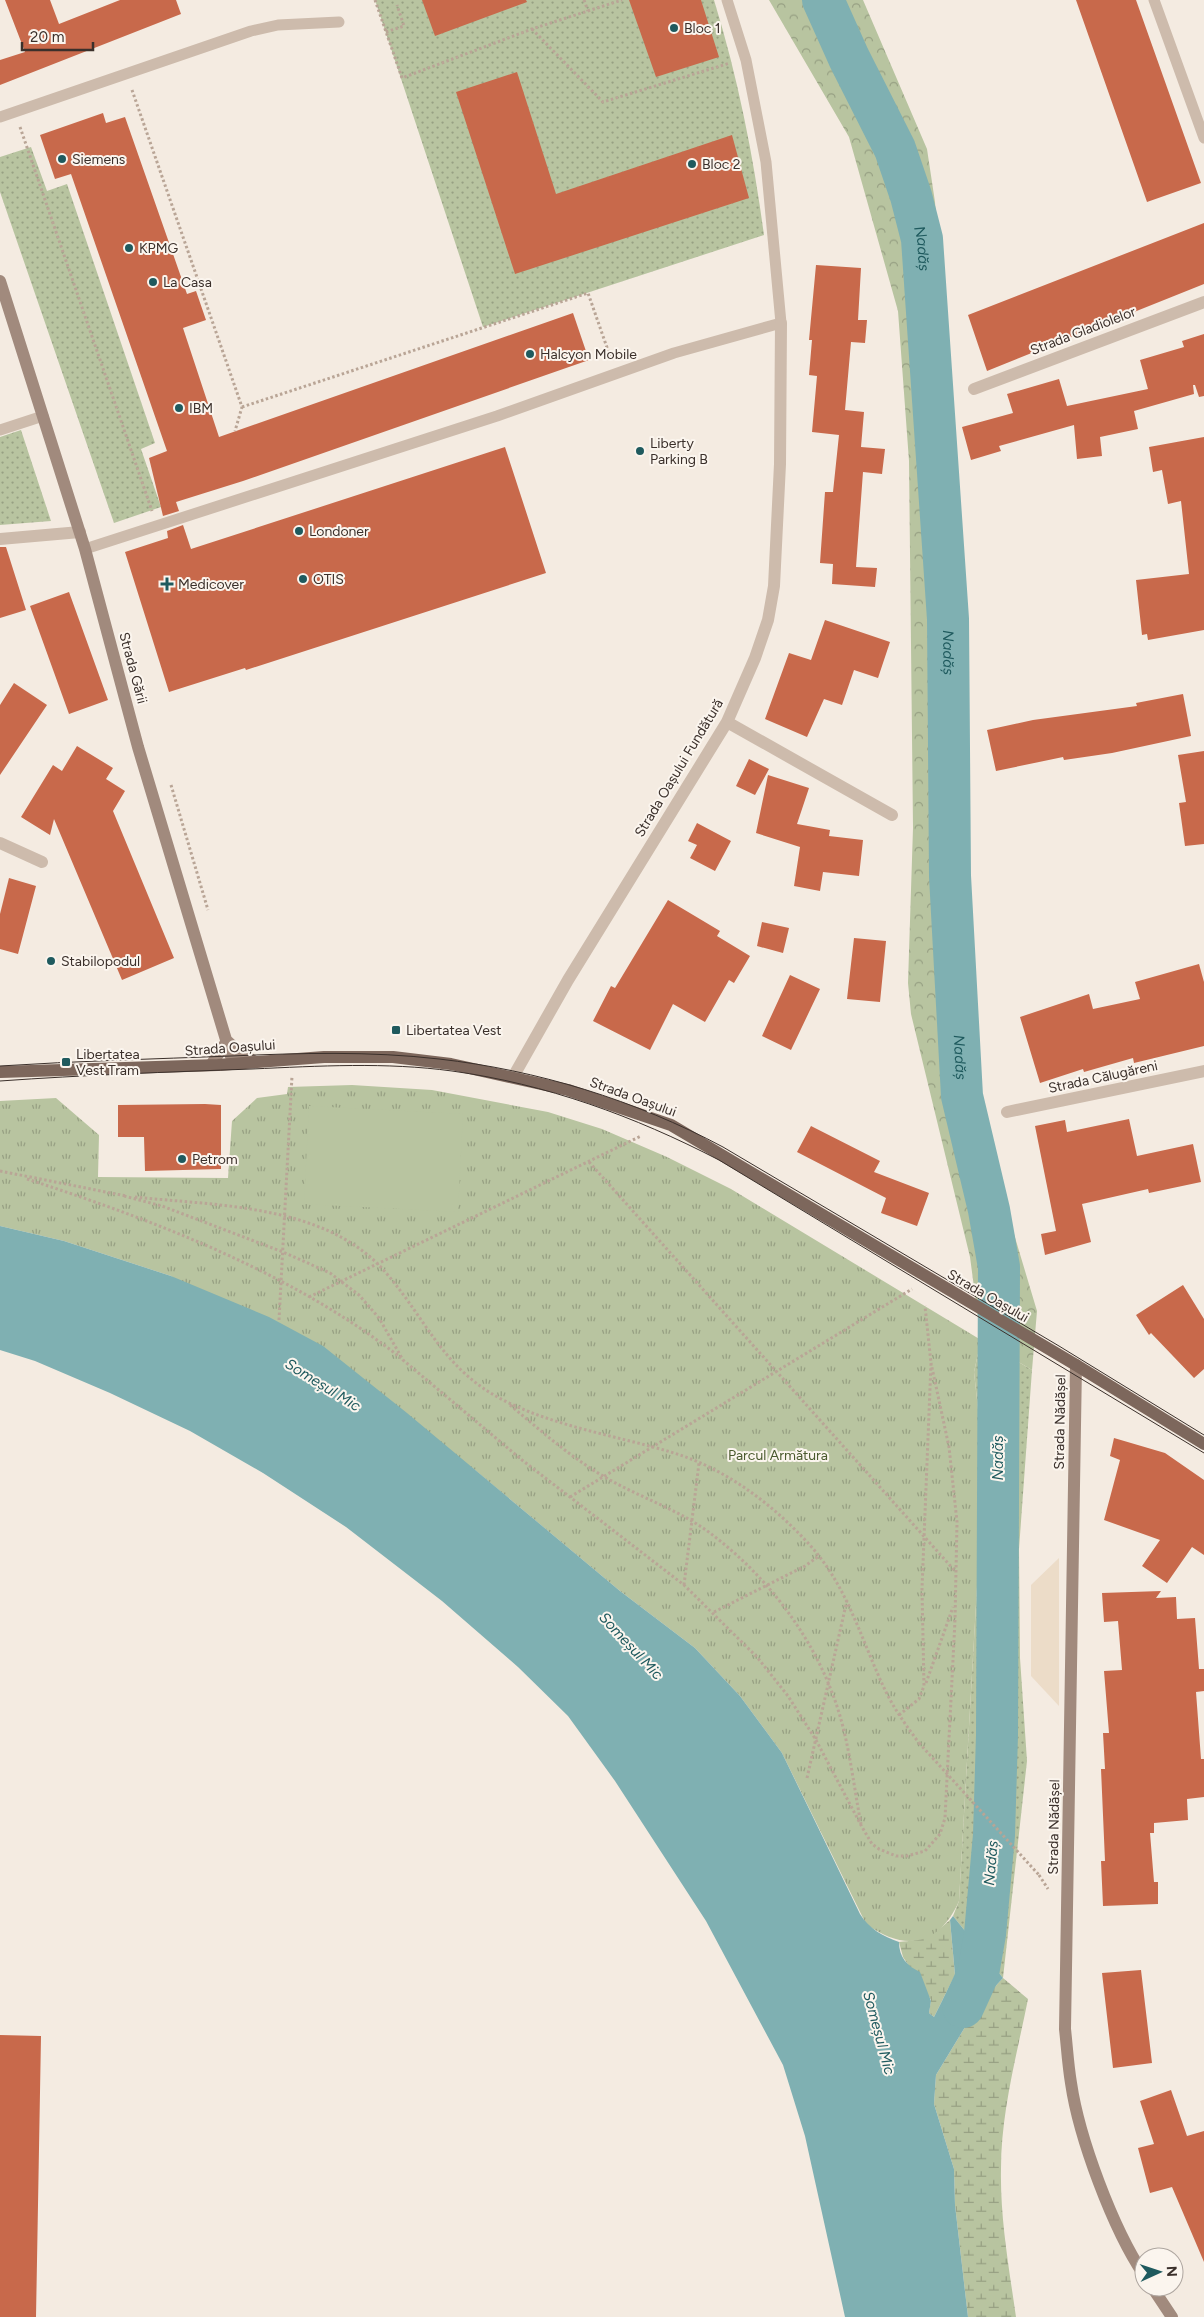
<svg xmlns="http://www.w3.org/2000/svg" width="1204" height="2317" viewBox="0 0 1204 2317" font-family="Figtree,sans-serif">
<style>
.grass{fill:url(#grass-dots)}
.forest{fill:url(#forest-crowns)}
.wetland{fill:url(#wetland-marsh)}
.park{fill:url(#park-tufts)}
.garden{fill:#b8c4a0}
.plaza{fill:#ecdcc8}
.water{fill:#7fb0b2}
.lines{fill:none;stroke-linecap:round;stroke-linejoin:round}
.river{stroke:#7fb0b2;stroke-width:42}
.building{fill:#c8694b}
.path{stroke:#b9a596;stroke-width:3;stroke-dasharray:2.5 2.5;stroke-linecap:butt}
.lane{stroke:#cdbbac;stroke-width:11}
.street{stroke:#cdbbac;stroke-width:12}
.secondary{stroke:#a18a7d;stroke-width:12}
.primary{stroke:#7d675c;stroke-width:12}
.tram{stroke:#3b302b;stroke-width:1}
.path-bridge{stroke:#b9a596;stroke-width:3;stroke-dasharray:2.5 2.5;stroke-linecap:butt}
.poi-dot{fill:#1f5a5e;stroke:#fbf5ee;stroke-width:2}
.labels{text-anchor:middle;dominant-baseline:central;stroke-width:4;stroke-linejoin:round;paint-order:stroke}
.poi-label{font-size:14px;fill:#3b302b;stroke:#fbf5ee;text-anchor:start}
.street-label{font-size:14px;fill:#3b302b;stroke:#fbf5ee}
.park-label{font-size:14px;fill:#4a5a2e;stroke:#fbf5ee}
.water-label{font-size:15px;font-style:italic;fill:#1f5a5e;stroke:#fbf5ee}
</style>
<defs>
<pattern id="grass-dots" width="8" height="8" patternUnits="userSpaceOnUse" patternTransform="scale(1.25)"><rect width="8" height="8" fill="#b8c4a0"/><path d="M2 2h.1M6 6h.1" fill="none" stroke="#97a083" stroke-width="1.8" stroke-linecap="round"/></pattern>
<pattern id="forest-crowns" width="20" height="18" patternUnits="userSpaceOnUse" patternTransform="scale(1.25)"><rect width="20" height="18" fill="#b8c4a0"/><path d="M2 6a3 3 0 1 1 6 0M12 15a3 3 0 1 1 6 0" fill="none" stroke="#97a083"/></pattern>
<pattern id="wetland-marsh" width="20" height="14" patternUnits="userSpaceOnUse" patternTransform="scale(1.25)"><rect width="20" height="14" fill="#b8c4a0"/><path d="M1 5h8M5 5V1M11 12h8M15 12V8" fill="none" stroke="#97a083"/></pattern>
<pattern id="park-tufts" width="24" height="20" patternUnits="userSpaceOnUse" patternTransform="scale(1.25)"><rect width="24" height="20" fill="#b8c4a0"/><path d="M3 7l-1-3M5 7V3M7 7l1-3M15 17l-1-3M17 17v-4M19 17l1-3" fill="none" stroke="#97a083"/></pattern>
</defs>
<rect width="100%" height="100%" fill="#f4ebe1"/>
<!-- grass -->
<path class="grass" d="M 375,0 L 714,0 C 738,78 753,154 764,235 L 483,327 Z
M 31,147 L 47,191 L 67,184 L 155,443 L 141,449 L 161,507 L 114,523 L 0,192 L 0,157 Z
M 21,430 L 51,521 L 0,525 L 0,437 Z
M 981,1340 L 1032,1370 L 1019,1549 L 1020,1658 L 1027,1761 L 1003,1978 L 953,1916 L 959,1901 L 984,1465 L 974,1372 Z"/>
<!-- forest -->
<path class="forest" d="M 769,0 L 863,0 L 927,149 L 935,202 L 950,407 L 963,730 L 969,1074 L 985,1137 L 1037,1311 L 1032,1370 L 981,1340 L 970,1257 L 911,1014 L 908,983 L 913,828 L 909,461 L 898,311 L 849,137 Z"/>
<!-- wetland -->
<path class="wetland" d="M 950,1920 L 955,1975 L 934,2017 L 929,2013 L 931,2000 L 903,1957 L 899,1942 C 923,1940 932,1936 950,1920 Z
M 1003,1978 L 1028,1999 C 1017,2054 1001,2112 1001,2169 C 1000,2218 1009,2268 1016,2317 L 968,2317 L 955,2205 L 954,2169 L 934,2104 L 936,2075 L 979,2004 Z"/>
<!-- park -->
<path class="park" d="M 352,1085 L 432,1090 L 548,1112 L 602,1129 L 667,1157 L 731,1189 L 981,1340 L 974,1372 L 984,1465 L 959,1901 C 939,1946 905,1952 866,1924 L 782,1753 L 740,1696 L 695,1648 L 620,1591 L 475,1470 L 171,1276 L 64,1241 L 0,1226 L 0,1101 L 56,1098 L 99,1135 L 98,1177 L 228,1178 L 232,1121 L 257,1098 L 287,1094 L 288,1087 Z"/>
<!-- garden -->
<path class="garden" d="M 309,1106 L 463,1114 L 458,1212 L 304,1204 Z"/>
<!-- plaza -->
<path class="plaza" d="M 1059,1558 L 1059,1706 L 1031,1676 L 1031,1585 Z"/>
<!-- water -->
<path class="water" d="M 0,1226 L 64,1241 L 171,1276 L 269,1317 L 323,1346 L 407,1413 L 620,1591 L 695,1648 L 740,1696 L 782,1753 L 860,1914 C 869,1929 883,1936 899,1942 C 899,1957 907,1966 920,1972 L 931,2001 L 929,2013 L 934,2017 L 955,1975 L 950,1920 L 953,1916 L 1003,1978 L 979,2004 L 936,2075 L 934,2104 L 954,2169 L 955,2205 L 968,2317 L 845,2317 L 805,2136 L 783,2065 L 706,1921 L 615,1781 L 568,1716 L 518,1667 L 442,1601 L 346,1527 L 263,1473 L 190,1431 L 110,1393 L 35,1361 L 0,1350 Z"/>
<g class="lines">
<!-- river -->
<path class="river" id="s1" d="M 823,0 L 849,58 L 895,149 L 911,196 L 922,239 L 948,619 L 950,876 L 962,1096 L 989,1210 L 999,1267 L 997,1735 L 994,1835 L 985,1934 L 978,1974 L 963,2007"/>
</g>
<!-- building -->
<path class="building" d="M 5,0 L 50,0 L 59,24 L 120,0 L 176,0 L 181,14 L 0,85 L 0,60 L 25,52 Z
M 422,0 L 526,0 L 527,2 L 435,36 Z
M 629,0 L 701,0 L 719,57 L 656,77 Z
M 1076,0 L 1136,0 L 1201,183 L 1147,202 Z
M 517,72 L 556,194 L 732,135 L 749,198 L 515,274 L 456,92 Z
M 103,113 L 106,123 L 125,117 L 187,294 L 196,291 L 206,320 L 183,328 L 219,437 L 573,313 L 589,360 L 243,481 L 176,502 L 179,511 L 163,516 L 149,458 L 167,451 L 71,174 L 55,179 L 40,135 Z
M 1204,223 L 1204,284 L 987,371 L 968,315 Z
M 816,265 L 861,268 L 858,320 L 867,320 L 865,343 L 851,342 L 845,410 L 864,412 L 861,447 L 885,449 L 882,474 L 863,472 L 856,567 L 877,568 L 875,587 L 832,584 L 833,564 L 820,563 L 825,492 L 833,492 L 839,435 L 812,432 L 817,376 L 809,375 L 812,340 L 809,340 Z
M 1204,334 L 1204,396 L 1199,397 L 1195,385 L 1193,385 L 1194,394 L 1134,411 L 1138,429 L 1100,437 L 1102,456 L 1077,459 L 1074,425 L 999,446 L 1001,451 L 971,460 L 962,427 L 1013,413 L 1007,394 L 1059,379 L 1067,406 L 1148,389 L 1140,360 L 1184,347 L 1182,341 Z
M 1204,437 L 1204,630 L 1148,640 L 1147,634 L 1142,635 L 1136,580 L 1189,574 L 1181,501 L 1168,504 L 1162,470 L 1153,472 L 1149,447 Z
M 505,447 L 546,573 L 246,670 L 245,668 L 169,692 L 125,552 L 168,538 L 167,531 L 183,525 L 191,549 Z
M 0,547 L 6,547 L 26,610 L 0,618 Z
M 69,592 L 108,700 L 69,714 L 30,606 Z
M 825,620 L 890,642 L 878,678 L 854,670 L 842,705 L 824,699 L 807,737 L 765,719 L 789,653 L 811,660 Z
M 14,683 L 47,705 L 0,775 L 0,705 Z
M 1183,694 L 1191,736 L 1112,753 L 1064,760 L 1063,757 L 996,771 L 987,730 L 1033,720 L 1137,706 L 1136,703 Z
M 77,746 L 113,768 L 106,779 L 125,791 L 113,811 L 174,958 L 122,980 L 54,819 L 50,835 L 21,817 L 53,765 L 62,771 Z
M 1204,751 L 1204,844 L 1185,846 L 1179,803 L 1186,802 L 1178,755 Z
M 749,759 L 769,769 L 755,795 L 736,786 Z
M 768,775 L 809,788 L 797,824 L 830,830 L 829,836 L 863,840 L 859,876 L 823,872 L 820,891 L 794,886 L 800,847 L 756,833 Z
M 697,823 L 731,841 L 715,871 L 690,858 L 697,845 L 688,841 Z
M 9,878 L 36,886 L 18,954 L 0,949 L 0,914 Z
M 668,900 L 720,931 L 717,936 L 750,956 L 734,983 L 729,980 L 705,1022 L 673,1004 L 650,1050 L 593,1021 L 611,986 L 615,988 Z
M 762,922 L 789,928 L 783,953 L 757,946 Z
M 854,938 L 886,941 L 880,1002 L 847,999 Z
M 1199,964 L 1204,982 L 1204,1046 L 1134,1063 L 1133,1058 L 1084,1072 L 1083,1069 L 1040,1083 L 1020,1017 L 1089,994 L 1093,1009 L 1140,999 L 1135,982 Z
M 790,975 L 820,989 L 791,1050 L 762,1036 Z
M 205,1104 L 221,1105 L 221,1169 L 145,1171 L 144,1137 L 118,1137 L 118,1105 Z
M 1129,1119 L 1137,1156 L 1193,1144 L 1201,1182 L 1149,1193 L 1148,1189 L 1082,1204 L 1091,1242 L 1045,1255 L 1041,1234 L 1056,1231 L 1035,1126 L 1065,1120 L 1067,1132 Z
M 811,1126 L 880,1161 L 874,1172 L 929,1193 L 917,1226 L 881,1213 L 886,1198 L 797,1152 Z
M 1183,1285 L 1204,1319 L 1204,1369 L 1194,1378 L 1151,1333 L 1149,1335 L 1136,1315 Z
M 1114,1438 L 1165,1453 L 1204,1480 L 1204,1555 L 1192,1547 L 1167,1583 L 1142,1566 L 1160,1540 L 1104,1520 L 1120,1460 L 1110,1456 Z
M 1161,1591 L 1156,1598 L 1176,1597 L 1177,1619 L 1195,1618 L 1199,1669 L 1204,1669 L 1204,1691 L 1196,1692 L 1201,1759 L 1204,1759 L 1204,1797 L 1187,1799 L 1188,1820 L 1154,1823 L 1154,1833 L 1150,1833 L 1154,1882 L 1158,1882 L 1158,1904 L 1103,1906 L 1101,1861 L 1105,1861 L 1101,1769 L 1105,1769 L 1103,1733 L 1109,1733 L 1104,1671 L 1122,1670 L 1118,1621 L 1104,1622 L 1102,1593 Z
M 1141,1970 L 1152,2063 L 1113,2068 L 1102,1973 Z
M 0,2035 L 41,2036 L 36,2317 L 0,2317 Z
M 1171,2090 L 1187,2136 L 1204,2131 L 1204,2262 L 1172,2187 L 1150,2193 L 1138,2148 L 1154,2144 L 1140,2101 Z"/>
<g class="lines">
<!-- path -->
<path class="path" d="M 375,0 L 402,78 L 532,29 L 622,0
M 584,0 L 588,11
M 532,29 L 603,102 L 730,63
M 386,32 L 404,26 L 397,5
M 132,90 L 242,407 L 235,431
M 20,127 L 152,511
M 242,407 L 588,293 L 611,359
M 171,785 L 208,910
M 589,1162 L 955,1571
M 0,1171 L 126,1196
M 27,1179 C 156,1221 293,1273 401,1358
M 124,1196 L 162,1206 L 283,1252 L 330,1273 L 359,1295 L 379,1318 L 403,1360 L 522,1460 L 684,1585 L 757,1657 L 788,1696 L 816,1740 L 862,1827 L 872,1844 L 879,1849 L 896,1856 L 907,1856 L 925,1851 L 940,1834 L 945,1818 L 955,1620 L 957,1522 L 949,1447 L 931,1363
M 135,1197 C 218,1206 328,1204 387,1274 C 428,1322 443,1369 503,1400 C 556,1427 618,1436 674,1453 C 726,1469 772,1504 808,1543 C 849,1587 862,1644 888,1696 C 897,1713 908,1728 919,1743
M 309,1297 L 641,1136
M 279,1320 L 292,1076
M 510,1405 C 540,1430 569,1456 603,1476 C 638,1497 678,1509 710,1533 C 770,1578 819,1644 840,1716 C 850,1750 854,1788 861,1824
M 570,1497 L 912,1289
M 684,1585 L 699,1463
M 714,1612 L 805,1566 L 819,1556
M 926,1683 L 953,1607
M 899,1715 L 919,1699 L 924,1686 L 922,1589 L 931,1363 L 925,1306
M 807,1778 L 847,1600
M 1039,1875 L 1048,1889"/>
<!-- lane -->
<path class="lane" d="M 1154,0 L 1204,138
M 0,117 L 251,31 L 278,25 L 339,22
M 0,430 L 43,416
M 85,549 L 497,416 L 674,353 L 781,323 L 766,162 L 746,60 L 727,0"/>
<!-- street -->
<path class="street" d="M 974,389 L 1204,302
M 0,539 L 80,532
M 727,722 L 892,815
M 0,843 L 42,862
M 513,1077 L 568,980 L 727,722 L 755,658 L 768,620 L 774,586 L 780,464 L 781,323
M 1007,1112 L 1204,1071"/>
<!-- secondary -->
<path class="secondary" d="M 0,281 L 85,549 L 138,747 L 233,1063
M 211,1065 L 227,1041 L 240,1053 L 255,1062
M 1076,1365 L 1065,2029 C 1067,2047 1068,2065 1071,2083 C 1079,2138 1113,2229 1144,2275
M 1152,2287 L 1172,2317"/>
<!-- primary -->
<path class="primary" d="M 0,1072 L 218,1065 L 324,1057 L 393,1057 L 451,1064 L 568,1090 L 671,1125 L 1076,1365 L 1204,1444"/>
<!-- tram -->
<path class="tram" d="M 0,1066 C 77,1061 154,1059 231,1056 C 300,1053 370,1051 439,1059 C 537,1070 635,1100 723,1147 L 1059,1346 L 1204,1435
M 0,1081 C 84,1075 168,1072 252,1069 C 319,1066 386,1062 452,1071 C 546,1084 634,1116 719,1160 L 1204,1453"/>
<!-- path-bridge -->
<path class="path-bridge" d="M 919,1743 L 1039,1875"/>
</g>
<!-- markers -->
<g class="poi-dot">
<circle cx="674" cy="28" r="5"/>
<circle cx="62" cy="159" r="5"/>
<circle cx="692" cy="164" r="5"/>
<circle cx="129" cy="248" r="5"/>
<circle cx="153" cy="282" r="5"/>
<circle cx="530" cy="354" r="5"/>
<circle cx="179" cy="408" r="5"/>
<circle cx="640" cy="451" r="5"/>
<circle cx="299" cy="531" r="5"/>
<circle cx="303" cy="579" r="5"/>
<path d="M164.5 576.5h5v5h5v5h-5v5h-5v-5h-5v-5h5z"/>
<circle cx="51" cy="961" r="5"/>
<rect x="391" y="1025" width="10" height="10" rx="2.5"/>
<rect x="61" y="1057" width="10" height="10" rx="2.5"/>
<circle cx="182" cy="1159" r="5"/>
</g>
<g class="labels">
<!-- poi labels -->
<g class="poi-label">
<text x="684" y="28">Bloc 1</text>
<text x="72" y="159">Siemens</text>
<text x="702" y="164">Bloc 2</text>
<text x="139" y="248">KPMG</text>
<text x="163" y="282">La Casa</text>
<text x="540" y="354">Halcyon Mobile</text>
<text x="189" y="408">IBM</text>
<text x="650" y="443">Liberty<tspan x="650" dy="16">Parking B</tspan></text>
<text x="309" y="531">Londoner</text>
<text x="313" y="579">OTIS</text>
<text x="178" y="584">Medicover</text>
<text x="61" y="961">Stabilopodul</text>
<text x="406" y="1030">Libertatea Vest</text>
<text x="76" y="1054">Libertatea<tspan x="76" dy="16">Vest Tram</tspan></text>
<text x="192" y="1159">Petrom</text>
</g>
<!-- street labels -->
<g class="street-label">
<text transform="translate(1083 331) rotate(-21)">Strada Gladiolelor</text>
<text transform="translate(133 668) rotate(75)">Strada Gării</text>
<text transform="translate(679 768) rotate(-59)">Strada Oașului Fundătură</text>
<text transform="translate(230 1048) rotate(-4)">Strada Oașului</text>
<text transform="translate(1103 1077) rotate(-12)">Strada Călugăreni</text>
<text transform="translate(633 1097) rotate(20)">Strada Oașului</text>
<text transform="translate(988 1296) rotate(30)">Strada Oașului</text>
<text transform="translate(1060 1422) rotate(-89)">Strada Nădășel</text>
<text transform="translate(1054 1827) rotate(-89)">Strada Nădășel</text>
</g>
<!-- park labels -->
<g class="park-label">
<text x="778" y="1455">Parcul Armătura</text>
</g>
<!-- water labels -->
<g class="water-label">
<text stroke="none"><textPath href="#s1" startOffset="269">Nadăș</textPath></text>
<text stroke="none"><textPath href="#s1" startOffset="674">Nadăș</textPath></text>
<text stroke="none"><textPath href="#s1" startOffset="1079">Nadăș</textPath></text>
<text transform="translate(323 1385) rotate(32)">Someșul Mic</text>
<text transform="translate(998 1458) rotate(-90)">Nadăș</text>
<text transform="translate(631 1646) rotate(47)">Someșul Mic</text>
<text transform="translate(991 1863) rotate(-85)">Nadăș</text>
<text transform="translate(879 2033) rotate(75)">Someșul Mic</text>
</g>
</g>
<!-- north arrow -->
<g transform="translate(1159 2272) rotate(87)"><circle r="24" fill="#fbf5ee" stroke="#aea6a0"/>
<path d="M0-4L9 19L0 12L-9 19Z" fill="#1f5a5e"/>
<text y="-8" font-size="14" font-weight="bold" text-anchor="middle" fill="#3b302b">N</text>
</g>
<!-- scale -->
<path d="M22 42v8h71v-8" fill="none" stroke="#3b302b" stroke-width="2.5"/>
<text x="30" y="42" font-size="15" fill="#3b302b" stroke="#fbf5ee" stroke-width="4" paint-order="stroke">20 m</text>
</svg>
